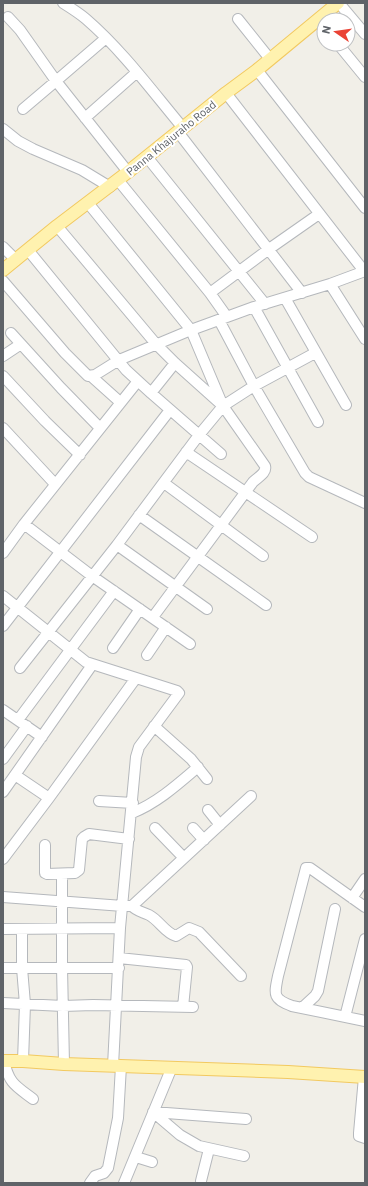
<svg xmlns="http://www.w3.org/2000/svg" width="368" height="1186" viewBox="0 0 368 1186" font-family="'IBM Plex Sans',sans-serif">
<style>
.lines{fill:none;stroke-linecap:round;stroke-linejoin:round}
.minor-casing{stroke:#b5b8bc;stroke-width:12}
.major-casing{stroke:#f2c960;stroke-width:14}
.minor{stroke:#fff;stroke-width:10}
.major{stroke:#fff2af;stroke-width:12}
.labels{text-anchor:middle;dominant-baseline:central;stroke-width:4;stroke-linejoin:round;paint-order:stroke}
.street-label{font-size:11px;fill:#5f6368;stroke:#fff}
</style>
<rect width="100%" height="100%" fill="#f1efe8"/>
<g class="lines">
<defs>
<path id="minor" d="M 63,3 C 71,8 79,13 86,19 C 123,51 152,91 183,128
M 339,3 L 365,34
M 8,17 L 20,30 L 56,81 L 106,38
M 238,19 L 270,59
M 317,20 L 324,28
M 338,44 L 365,77
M 257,70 L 365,208
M 226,93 L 364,271
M 23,109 L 56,81 L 128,172
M 85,118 L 137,72
M 3,129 L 18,141 L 33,149 L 82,170 L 110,187
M 178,132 L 302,293
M 147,157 L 265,304
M 118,180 L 210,293 L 227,317
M 88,203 L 191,330 L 223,406 L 265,466 C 267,473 258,477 253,482 L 153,617
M 57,226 L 156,344 L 175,363 L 223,406 L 254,386 L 315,353
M 3,247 L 16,260
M 28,250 L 126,370 L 151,393 L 221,454
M 3,281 L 65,353 L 88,376 L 95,375 L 119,360 L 191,330 L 254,307 L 330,284 L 365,271
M 330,284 L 365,339
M 210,293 L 269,249 L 319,214
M 285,298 L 346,405
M 254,307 L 318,422
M 219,320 L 254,386 L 305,473 L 309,477 L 365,503
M 11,333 L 61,388 L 100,428
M 3,356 L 21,344
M 3,376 L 45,421 L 80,455
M 91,376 L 120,402
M 151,393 L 175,363
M 3,428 L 55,484
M 186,452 L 312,537
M 164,483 L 263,556
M 139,515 L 266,605
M 24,524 L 92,576 L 190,644
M 117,545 L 207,609
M 3,553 L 24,524 L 138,381
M 3,596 L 86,662 L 177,691 L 179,693 L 139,747 L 136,757 L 120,928 L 113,1066
M 3,626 L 170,410
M 113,648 L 140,609
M 147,655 L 166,627
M 20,668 L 117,545 L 199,435 L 223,406
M 3,710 L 42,737
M 18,720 L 114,591
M 154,726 L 191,759 L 207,779
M 3,759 L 27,726
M 15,775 L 49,798
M 3,792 L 92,665
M 99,801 L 133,803
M 208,810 L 220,825
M 132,813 C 157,803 177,785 198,767
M 155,828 L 184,858
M 193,828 L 204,840
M 45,845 L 45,873 L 47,874 L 75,873 L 79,870 L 82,839 L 84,837 L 89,834 L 129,839
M 3,859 L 49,798 L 136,678
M 62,874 L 62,967 L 64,1064
M 3,897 L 123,906 L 132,906 L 251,796
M 352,898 L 365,879
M 132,906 C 136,911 143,912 149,915 C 159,920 165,933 176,936 L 189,928 L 199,932 L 241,976
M 365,907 L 310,868 L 306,868 L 278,976 C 274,995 273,999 292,1006 L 365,1021
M 3,929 L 120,928
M 22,929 L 22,968 L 25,1004 L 23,1061
M 119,958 L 186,965 L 187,967 L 183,1007
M 3,968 L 119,968
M 3,1003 L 63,1006 L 93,1005 L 193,1007
M 302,1008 L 315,996 L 318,991 L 335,909
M 345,1017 L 365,939
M 4,1061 C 9,1084 16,1086 33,1099
M 364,1077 L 359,1133 L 359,1136 L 365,1138
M 244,1156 L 199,1146 L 180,1135 L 153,1112 L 246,1119
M 136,1157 L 152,1162
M 201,1181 L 209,1149
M 90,1183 L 95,1176 L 104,1173 L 108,1168 L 118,1118 L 121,1066
M 124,1183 L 172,1067"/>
<path id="major" d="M 3,270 L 57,226 L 128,172 L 226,93 L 257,70 L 338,3
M 3,1061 L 23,1061 L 64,1064 L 288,1072 L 365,1077"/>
</defs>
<!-- minor casing -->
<use href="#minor" class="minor-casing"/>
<!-- major casing -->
<use href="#major" class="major-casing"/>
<!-- minor -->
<use href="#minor" class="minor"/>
<!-- major -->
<use href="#major" class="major"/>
</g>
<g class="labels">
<!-- street labels -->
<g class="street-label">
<text transform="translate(171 138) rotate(-39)">Panna Khajuraho Road</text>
</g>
</g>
<!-- border -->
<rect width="368" height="1186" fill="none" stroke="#5f6368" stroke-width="8"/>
<!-- north arrow -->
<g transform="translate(336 32) rotate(283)"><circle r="19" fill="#ffffff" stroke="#bfc1c3"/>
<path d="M0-3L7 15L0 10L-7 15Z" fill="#ea4335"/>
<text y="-6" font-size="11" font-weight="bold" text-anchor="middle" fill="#5f6368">N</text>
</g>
</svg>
